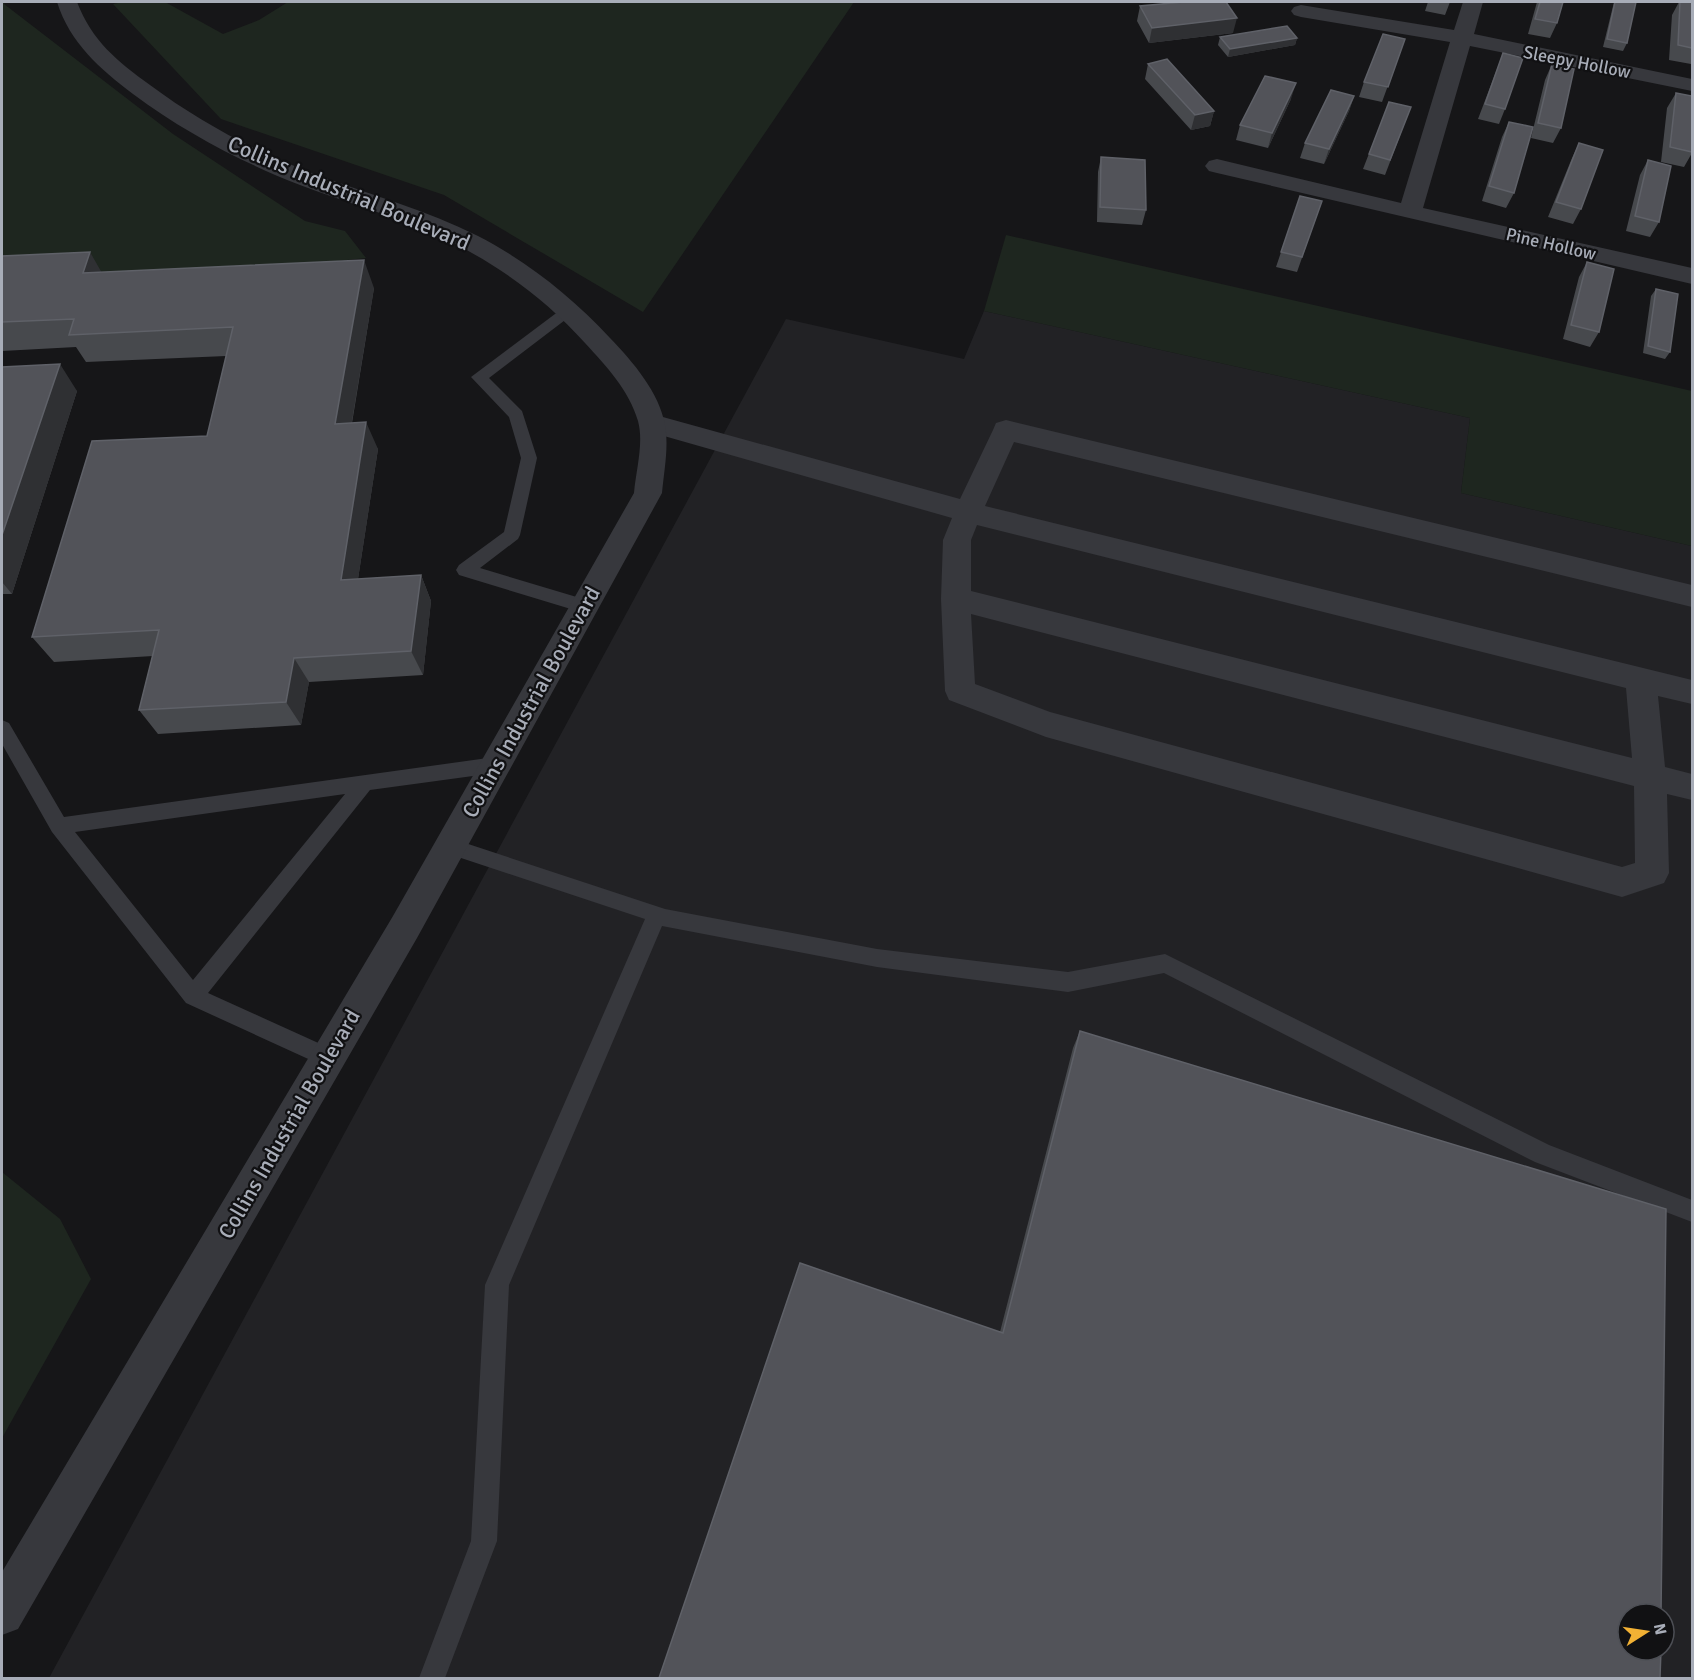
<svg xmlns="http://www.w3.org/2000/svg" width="1694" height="1680" viewBox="0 0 1694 1680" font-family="Signika,sans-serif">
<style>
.built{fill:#222225;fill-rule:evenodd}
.green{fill:#1e261f}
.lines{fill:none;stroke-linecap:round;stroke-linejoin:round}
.service{fill:#37383d;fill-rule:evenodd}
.minor{fill:#37383d;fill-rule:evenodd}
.tertiary{fill:#37383d;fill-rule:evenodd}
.wall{fill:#47494d}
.shaded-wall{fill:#2f3033}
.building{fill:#525359;stroke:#5f6168;stroke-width:1.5}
.labels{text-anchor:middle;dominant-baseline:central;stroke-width:4.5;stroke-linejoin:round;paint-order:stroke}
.far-street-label{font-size:18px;fill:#a8adb8;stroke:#111113}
.street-label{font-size:22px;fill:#a8adb8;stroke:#111113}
</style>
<rect width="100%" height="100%" fill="#161618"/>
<!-- built -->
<path class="built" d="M 984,311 L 1470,418 L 1461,493 L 1692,546 L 1692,1678 L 49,1678 L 786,319 L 964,359 ZM 1628,1614 L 1664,1614 L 1664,1650 L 1628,1650 Z"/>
<!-- green -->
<path class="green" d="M 2,2 L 5,2 L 4,4 L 173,134 L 305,221 L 345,231 L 366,258 L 2,297 Z
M 123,2 L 165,2 L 223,34 L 259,20 L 288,2 L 854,2 L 643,312 L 444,195 L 221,119 L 113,4 Z
M 1006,235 L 1692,391 L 1692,546 L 1461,493 L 1470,418 L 984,311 Z
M 2,1172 L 60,1219 L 91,1279 L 2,1438 Z"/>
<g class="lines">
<!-- service -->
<path class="service" d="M 568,306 L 575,311 L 573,314 L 489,378 L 522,411 L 537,458 L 520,535 L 518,539 L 480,568 L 590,601 L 593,606 L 590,611 L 584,613 L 459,575 L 456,570 L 459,565 L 504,532 L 521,458 L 509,417 L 471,377 L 563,308 Z
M 2,720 L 9,723 L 64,817 L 495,757 L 502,759 L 504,765 L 502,771 L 495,773 L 370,790 L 208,993 L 336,1051 L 339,1058 L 336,1065 L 328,1068 L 186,1003 L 52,832 L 2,744 ZM 345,794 L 193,980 L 75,832 Z
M 450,838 L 665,909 L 877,949 L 1068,972 L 1165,954 L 1549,1145 L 1692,1200 L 1692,1222 L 1535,1162 L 1164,973 L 1068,992 L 877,967 L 662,926 L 509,1285 L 497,1541 L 445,1678 L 419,1678 L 471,1541 L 485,1285 L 645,919 L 443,852 L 440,846 L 443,840 Z"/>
<!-- minor -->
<path class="minor" d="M 1463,2 L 1483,2 L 1474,34 L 1692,79 L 1692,91 L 1470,46 L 1423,208 L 1692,268 L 1692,284 L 1217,173 L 1209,171 L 1205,166 L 1209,161 L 1217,159 L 1401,203 L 1450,42 L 1301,17 L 1294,15 L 1291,11 L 1294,7 L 1301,5 L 1454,30 Z
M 652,414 L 960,499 L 993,430 L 996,423 L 1006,420 L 1692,585 L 1692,607 L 1014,442 L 985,506 L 1692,680 L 1692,704 L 1658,696 L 1665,767 L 1692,774 L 1692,800 L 1667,794 L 1669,873 L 1664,883 L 1622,897 L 1046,737 L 949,700 L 945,691 L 941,599 L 943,540 L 952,518 L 643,430 L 639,423 L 643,416 ZM 977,525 L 1626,688 L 1632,758 L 971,591 L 971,540 ZM 971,614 L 1634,786 L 1635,863 L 1622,867 L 1050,712 L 975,684 Z"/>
<!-- tertiary -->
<path class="tertiary" d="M 57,2 L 77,2 C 92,41 117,61 150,85 C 201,123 258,153 317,175 C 371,195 426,210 478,236 C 528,262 572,297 610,338 C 633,362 659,392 665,425 C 669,447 664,471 662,493 L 417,938 L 18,1629 L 2,1635 L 2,1572 L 393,916 L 634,493 C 636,470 644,443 638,421 C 629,390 606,366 585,343 C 544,297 492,260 436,235 C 391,215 345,202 300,185 C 241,162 184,132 133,94 C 100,69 70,43 57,2 Z"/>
</g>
<!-- wall -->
<path class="wall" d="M 1428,2 L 1450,2 L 1445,15 L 1425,11 Z
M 1537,2 L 1563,2 L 1557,23 L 1550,38 L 1528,34 Z
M 1614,2 L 1636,2 L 1627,43 L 1623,51 L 1603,47 Z
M 1679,2 L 1692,2 L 1692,61 L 1691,64 L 1669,60 L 1672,15 Z
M 1140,6 L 1233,33 L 1149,43 L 1137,21 Z
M 1220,37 L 1297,38 L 1295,45 L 1228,57 L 1218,45 Z
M 1405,39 L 1382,102 L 1359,97 L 1364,82 Z
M 1503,53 L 1505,109 L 1499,124 L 1478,119 Z
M 1148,64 L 1214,111 L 1210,126 L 1191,130 L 1145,79 Z
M 1552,64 L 1561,128 L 1553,143 L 1531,138 L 1545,80 Z
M 1676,93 L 1692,153 L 1684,167 L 1661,162 L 1667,108 Z
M 1354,96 L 1349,111 L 1324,164 L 1300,158 L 1305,143 Z
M 1291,99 L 1268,148 L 1236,140 L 1240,125 Z
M 1389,102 L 1411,107 L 1385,175 L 1363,169 Z
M 1509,122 L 1514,193 L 1506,208 L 1482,201 L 1502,137 Z
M 1579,143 L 1581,209 L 1573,224 L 1548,217 L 1572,158 Z
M 1101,157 L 1146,210 L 1142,225 L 1097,222 L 1098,172 Z
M 1648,160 L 1659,222 L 1650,237 L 1626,231 L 1640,175 Z
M 1300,196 L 1322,201 L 1297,272 L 1276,267 Z
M 2,256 L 101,272 L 374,288 L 352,423 L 378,449 L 358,579 L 421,575 L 431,601 L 423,675 L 309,682 L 301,725 L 158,734 L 139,710 L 153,656 L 54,662 L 32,637 L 207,436 L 226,356 L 86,362 L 76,347 L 2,351 Z
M 1587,262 L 1599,332 L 1590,347 L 1563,339 L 1579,277 Z
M 1656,289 L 1670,352 L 1665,359 L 1643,353 L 1651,296 Z
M 2,367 L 77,391 L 12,594 L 2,594 Z
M 1080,1031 L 1661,1614 L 1000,1332 L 1073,1048 Z"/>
<!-- shaded-wall -->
<path class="shaded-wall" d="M 1237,18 L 1233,33 L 1149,43 L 1152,28 Z
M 1297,38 L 1295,45 L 1228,57 L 1230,49 Z
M 1296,83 L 1291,99 L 1268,148 L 1272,133 Z
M 1354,96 L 1349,111 L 1324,164 L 1329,149 Z
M 1214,111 L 1210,126 L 1191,130 L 1195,115 Z
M 90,252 L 106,280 L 83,273 Z
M 364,260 L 374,288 L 347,451 L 335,424 Z
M 60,364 L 77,391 L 12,594 L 2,582 L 2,535 Z
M 366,422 L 378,449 L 354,605 L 341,580 Z
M 421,575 L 431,601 L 423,675 L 411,651 Z
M 294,658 L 309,682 L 301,725 L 286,702 Z"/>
<!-- building -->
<path class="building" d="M 1183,2 L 1226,2 L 1237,18 L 1152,28 L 1140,6 Z
M 1540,2 L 1563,2 L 1557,23 L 1535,19 Z
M 1615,2 L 1636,2 L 1627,43 L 1607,39 Z
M 1680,2 L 1692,2 L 1692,48 L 1678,45 Z
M 1287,26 L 1297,38 L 1230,49 L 1220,37 Z
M 1383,34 L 1405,39 L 1388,87 L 1364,82 Z
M 1503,53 L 1523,58 L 1505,109 L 1485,104 Z
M 1167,59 L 1214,111 L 1195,115 L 1148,64 Z
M 1552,64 L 1574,69 L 1561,128 L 1538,123 Z
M 1265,76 L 1296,83 L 1272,133 L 1240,125 Z
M 1331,90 L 1354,96 L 1329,149 L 1305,143 Z
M 1676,93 L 1692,96 L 1692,152 L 1670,147 Z
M 1389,102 L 1411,107 L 1390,160 L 1369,154 Z
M 1509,122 L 1533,127 L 1514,193 L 1489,186 Z
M 1579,143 L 1603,150 L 1581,209 L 1556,202 Z
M 1101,157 L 1145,160 L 1146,210 L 1100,207 Z
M 1648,160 L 1671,166 L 1659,222 L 1635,216 Z
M 1300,196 L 1322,201 L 1302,257 L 1281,252 Z
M 90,252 L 83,273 L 364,260 L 335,424 L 366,422 L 341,580 L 421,575 L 411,651 L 294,658 L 286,702 L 139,710 L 159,630 L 32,637 L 92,441 L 207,436 L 233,327 L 69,335 L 74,319 L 2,322 L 2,256 Z
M 1587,262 L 1614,269 L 1599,332 L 1571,325 Z
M 1656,289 L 1678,294 L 1670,352 L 1648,346 Z
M 60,364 L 2,535 L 2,367 Z
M 1080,1031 L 1666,1209 L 1661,1614 L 1628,1614 L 1628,1650 L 1661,1650 L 1660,1678 L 659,1678 L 800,1263 L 1003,1333 Z"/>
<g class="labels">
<!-- far-street labels -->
<g class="far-street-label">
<text transform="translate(1577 62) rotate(11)">Sleepy Hollow</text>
<text transform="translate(1551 244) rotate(13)">Pine Hollow</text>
</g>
<!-- street labels -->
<g class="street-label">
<text transform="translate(349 193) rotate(23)">Collins Industrial Boulevard</text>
<text transform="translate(531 702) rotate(-61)">Collins Industrial Boulevard</text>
<text transform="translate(289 1124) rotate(-60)">Collins Industrial Boulevard</text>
</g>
</g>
<!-- border -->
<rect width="1694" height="1680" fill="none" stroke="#a8adb8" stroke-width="6"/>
<!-- north arrow -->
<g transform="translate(1646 1632) rotate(78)"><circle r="28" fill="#111113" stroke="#4d4f55" stroke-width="1.5"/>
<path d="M0-4.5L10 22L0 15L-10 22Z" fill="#f2b134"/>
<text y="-9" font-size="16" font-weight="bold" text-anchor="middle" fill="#a8adb8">N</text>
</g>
</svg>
